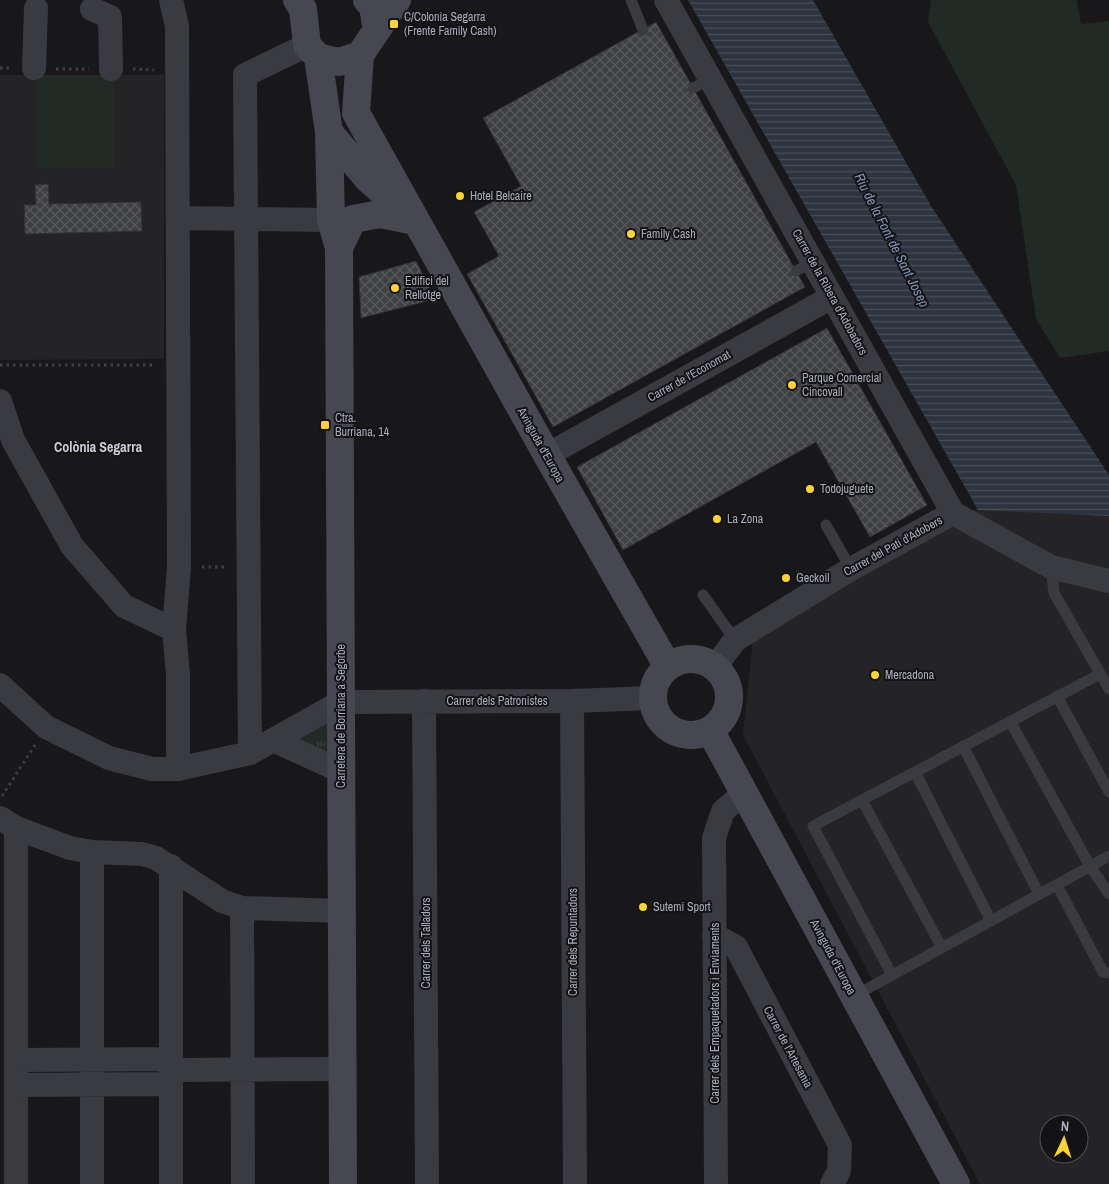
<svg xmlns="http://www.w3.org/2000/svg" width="1109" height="1184" viewBox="0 0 1109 1184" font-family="'Archivo Narrow',sans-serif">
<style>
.built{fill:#242427;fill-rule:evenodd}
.grass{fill:#212a24}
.park{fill:url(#park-tufts)}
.water{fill:url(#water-rules)}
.building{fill:url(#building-cross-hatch);stroke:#323236}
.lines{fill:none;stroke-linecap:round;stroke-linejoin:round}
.path{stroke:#3e3f46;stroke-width:3;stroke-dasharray:2.5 4;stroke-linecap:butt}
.lane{stroke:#3a3a41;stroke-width:11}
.street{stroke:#3a3a41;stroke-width:24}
.secondary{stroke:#46474f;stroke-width:28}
.poi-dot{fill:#fbd42f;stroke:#131315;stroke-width:2}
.labels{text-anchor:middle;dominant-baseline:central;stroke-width:4;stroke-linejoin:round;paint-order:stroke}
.poi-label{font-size:12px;fill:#a9acba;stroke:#131315;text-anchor:start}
.street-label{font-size:12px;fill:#a9acba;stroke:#131315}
.water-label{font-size:14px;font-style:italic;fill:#7f94b7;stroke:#131315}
.neighbourhood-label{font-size:14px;font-weight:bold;fill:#caccd6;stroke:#131315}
</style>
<defs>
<pattern id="park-tufts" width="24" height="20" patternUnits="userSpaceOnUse" patternTransform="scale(1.25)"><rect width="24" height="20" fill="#212a24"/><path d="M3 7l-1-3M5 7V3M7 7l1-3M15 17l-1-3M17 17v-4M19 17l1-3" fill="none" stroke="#3e4642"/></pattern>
<pattern id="water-rules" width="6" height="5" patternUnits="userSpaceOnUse" patternTransform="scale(1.25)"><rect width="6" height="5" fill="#2d343f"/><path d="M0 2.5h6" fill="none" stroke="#494f59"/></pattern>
<pattern id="building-cross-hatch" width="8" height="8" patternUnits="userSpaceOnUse" patternTransform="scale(1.25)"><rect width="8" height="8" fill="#3f4044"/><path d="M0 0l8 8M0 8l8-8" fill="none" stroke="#58595d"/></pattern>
</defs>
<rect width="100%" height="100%" fill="#18181a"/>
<!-- built -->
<path class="built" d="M 0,75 L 164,75 L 164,359 L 0,360 Z
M 978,507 L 1109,516 L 1109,1184 L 980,1184 L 743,735 L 753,639 ZM 1049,1124 L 1079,1124 L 1079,1154 L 1049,1154 Z"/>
<!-- grass -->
<path class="grass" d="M 931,0 L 1077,0 L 1081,24 L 1109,21 L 1109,351 L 1060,358 L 1036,319 L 1016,185 L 928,22 Z
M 35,75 L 114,75 L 114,168 L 36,168 Z"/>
<!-- park -->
<path class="park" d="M 341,702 L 341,771 L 273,740 Z"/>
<!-- water -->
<path class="water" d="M 688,0 L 813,0 L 931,206 L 1109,475 L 1109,516 L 978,510 Z"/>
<!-- building -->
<path class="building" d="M 656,22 L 805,287 L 553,427 L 467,274 L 499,256 L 474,212 L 521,186 L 483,118 Z
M 48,184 L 49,204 L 141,202 L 142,231 L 25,234 L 24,205 L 36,205 L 35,185 Z
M 416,261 L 435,299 L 361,318 L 359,277 Z
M 827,328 L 927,505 L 870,537 L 816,442 L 623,550 L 577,467 Z"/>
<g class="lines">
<!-- path -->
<path class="path" d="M 0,68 L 12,68
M 56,69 L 89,69
M 133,69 L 154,70
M 0,365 L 155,365
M 202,567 L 225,567
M 2,796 L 35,745"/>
<!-- lane -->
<path class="lane" d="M 631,0 L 643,30
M 693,88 L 710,79
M 796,271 L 813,262
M 826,525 L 851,569
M 1051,567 L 1054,593 L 1109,689
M 703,595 L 735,640
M 1057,696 L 1109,792
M 1010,721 L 1090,866 L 1109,894
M 963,746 L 1039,894
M 915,772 L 991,921
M 862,800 L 942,948
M 1057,885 L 1103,972 L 1109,973
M 892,975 L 813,826 L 1100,674
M 854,996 L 1109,856"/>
<!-- street -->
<path class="street" d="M 171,0 L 177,26 L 179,567 L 174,630 L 178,674 L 178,769
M 666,0 L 953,513 L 1051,567 L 1109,581
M 92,9 L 110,17 L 111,69
M 34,68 L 36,8
M 178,218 L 331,220
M 0,401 L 13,440 L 72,546 L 124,606 L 174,630
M 547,455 L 832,297
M 715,667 L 735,640 L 851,569 L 953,513
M 0,685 L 46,727 L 109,758 L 152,769 L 178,769 L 250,753 L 341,702 L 572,701 L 652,698
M 424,701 L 427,1184
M 572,701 L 575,1184
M 273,740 L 341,771
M 250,753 L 245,75 L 307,45
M 0,818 L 16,828 L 70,848 L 92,852 L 142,854 L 156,858 L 222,901 L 242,908 L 342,911
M 16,828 L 16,1184
M 92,852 L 92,1184
M 242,908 L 243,1184
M 714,935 L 736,947 L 840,1145 L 839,1171 L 832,1184
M 16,1060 L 171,1059
M 171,1070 L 342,1069
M 16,1085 L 171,1084
M 171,1184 L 171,866
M 716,1184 L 714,838 L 723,811 L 744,793"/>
<!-- secondary -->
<path class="secondary" d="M 297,0 L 303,9 L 307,45 L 318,57 L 339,62 L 360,55 L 397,0
M 367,0 L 373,7 L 377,30
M 360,55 L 356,113 L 547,455 L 668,667
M 318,57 L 329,132 L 331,220 L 339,248 L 343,1184
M 329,132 L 368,179 L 400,207
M 339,248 L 353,219 L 380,214 L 415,221
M653 697a38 38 0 1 1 76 0a38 38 0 1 1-76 0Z
M 710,730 L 956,1184"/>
</g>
<!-- markers -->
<g class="poi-dot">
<rect x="389" y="19" width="10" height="10" rx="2.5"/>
<circle cx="460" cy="196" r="5"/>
<circle cx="631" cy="234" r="5"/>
<circle cx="395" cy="288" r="5"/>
<circle cx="792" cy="385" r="5"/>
<rect x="320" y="420" width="10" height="10" rx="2.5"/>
<circle cx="810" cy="489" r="5"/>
<circle cx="717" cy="519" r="5"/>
<circle cx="786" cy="578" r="5"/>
<circle cx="875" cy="675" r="5"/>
<circle cx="643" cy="907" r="5"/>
</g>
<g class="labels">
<!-- poi labels -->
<g class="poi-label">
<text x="404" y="17">C/Colonia Segarra<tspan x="404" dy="14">(Frente Family Cash)</tspan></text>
<text x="470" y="196">Hotel Belcaire</text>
<text x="641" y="234">Family Cash</text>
<text x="405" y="281">Edifici del<tspan x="405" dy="14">Rellotge</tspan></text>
<text x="802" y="378">Parque Comercial<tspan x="802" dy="14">Cincovall</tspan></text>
<text x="335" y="418">Ctra.<tspan x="335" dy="14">Burriana, 14</tspan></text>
<text x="820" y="489">Todojuguete</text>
<text x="727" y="519">La Zona</text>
<text x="796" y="578">Geckoil</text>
<text x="885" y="675">Mercadona</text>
<text x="653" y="907">Sutemi Sport</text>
</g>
<!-- street labels -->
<g class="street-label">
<text transform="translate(830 292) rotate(61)">Carrer de la Ribera d'Adobadors</text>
<text transform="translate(689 376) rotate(-29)">Carrer de l'Economat</text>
<text transform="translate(541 445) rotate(61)">Avinguda d'Europa</text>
<text transform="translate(893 546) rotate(-29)">Carrer del Pati d'Adobers</text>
<text x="497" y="701">Carrer dels Patronistes</text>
<text transform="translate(341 716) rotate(-90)">Carretera de Borriana a Segorbe</text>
<text transform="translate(573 942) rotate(-90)">Carrer dels Repuntadors</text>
<text transform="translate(426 943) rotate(-90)">Carrer dels Talladors</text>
<text transform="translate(833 957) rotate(62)">Avinguda d'Europa</text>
<text transform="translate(715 1013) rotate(-90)">Carrer dels Empaquetadors i Enviaments</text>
<text transform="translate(788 1047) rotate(62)">Carrer de l'Artesania</text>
</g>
<!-- water labels -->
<g class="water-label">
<text transform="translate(892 240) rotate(63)">Riu de la Font de Sant Josep</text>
</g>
<!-- neighbourhood labels -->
<g class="neighbourhood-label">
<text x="98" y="447">Colònia Segarra</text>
</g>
</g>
<!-- north arrow -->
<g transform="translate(1064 1139) rotate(4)"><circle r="24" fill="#131315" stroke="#4f5057"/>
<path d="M0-4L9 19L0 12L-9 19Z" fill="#fbd42f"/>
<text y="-8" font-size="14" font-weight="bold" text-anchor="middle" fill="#a9acba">N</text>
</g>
</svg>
